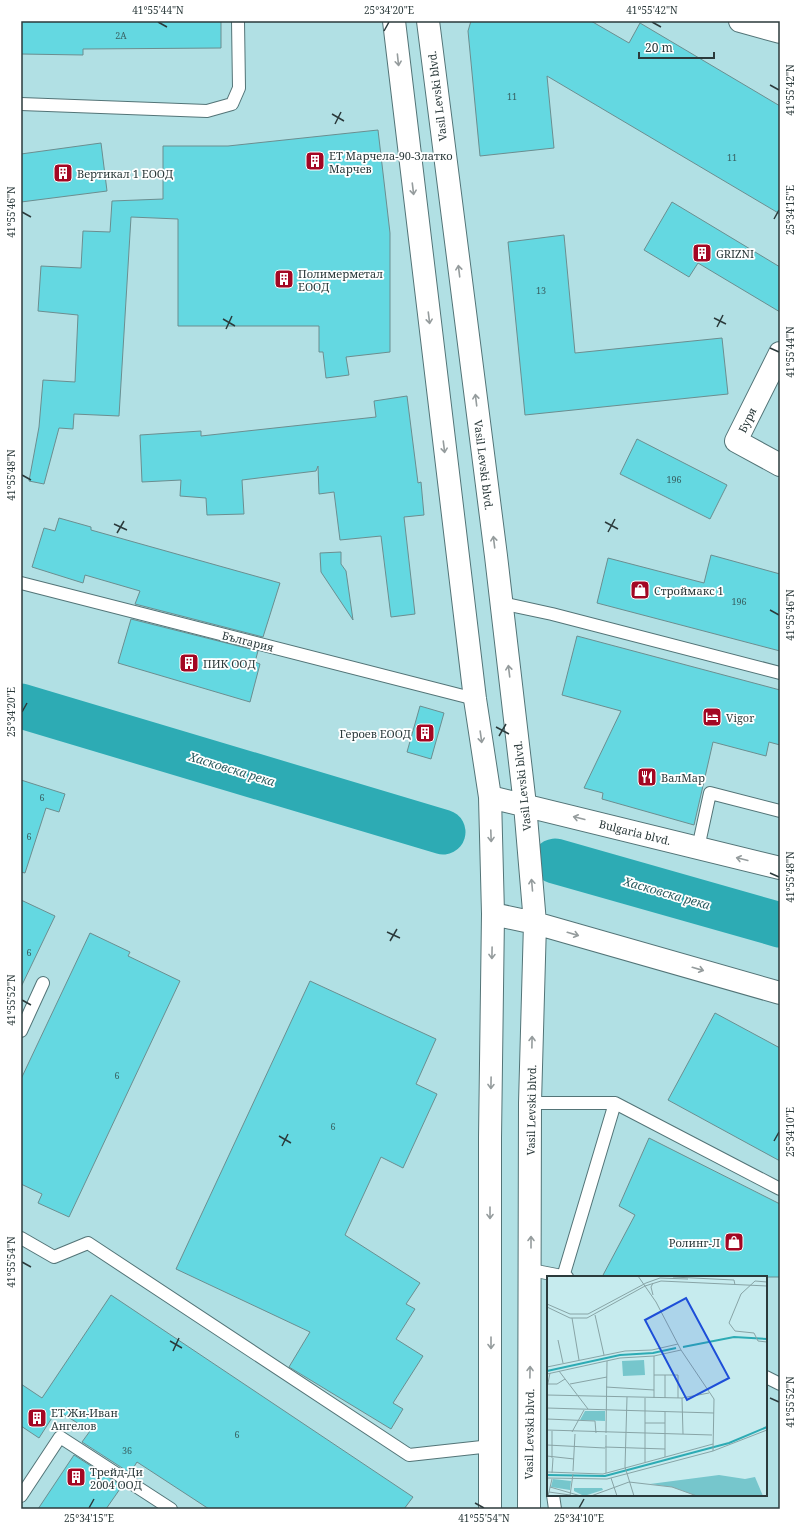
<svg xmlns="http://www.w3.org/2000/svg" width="801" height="1530" viewBox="0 0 801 1530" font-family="'Noto Serif',serif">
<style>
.built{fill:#b1e0e4;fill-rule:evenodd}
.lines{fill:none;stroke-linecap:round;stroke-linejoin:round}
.river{stroke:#2dabb4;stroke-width:45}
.building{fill:#64d8e1;stroke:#6b8e90}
.lane-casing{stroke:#537477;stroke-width:14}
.street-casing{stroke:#537477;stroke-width:24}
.secondary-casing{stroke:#537477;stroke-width:24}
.lane{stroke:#fff;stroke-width:12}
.street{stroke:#fff;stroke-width:22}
.secondary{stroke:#fff;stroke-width:22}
.oneway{stroke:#959c9d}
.ticks{fill:none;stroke:#2b3a3b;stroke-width:1.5}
.labels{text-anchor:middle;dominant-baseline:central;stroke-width:3.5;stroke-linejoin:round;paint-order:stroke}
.number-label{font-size:9px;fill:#396264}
.street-label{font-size:11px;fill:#2b3a3b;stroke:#fff}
.poi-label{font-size:11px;fill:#2b3a3b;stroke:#fff;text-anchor:start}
.water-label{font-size:12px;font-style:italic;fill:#2c5e61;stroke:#fff}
.inset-river{fill:none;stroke:#2dabb4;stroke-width:2}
.inset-road{fill:none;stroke:#88a4a6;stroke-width:1}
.view{fill:#1d4ed8;fill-opacity:0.15;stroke:#1d4ed8;stroke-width:2}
.inset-edge{fill:none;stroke:#2b3a3b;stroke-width:2}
.neatline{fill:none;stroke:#2b3a3b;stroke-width:1.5}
.ticks-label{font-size:10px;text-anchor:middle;fill:#2b3a3b}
</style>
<rect width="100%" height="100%" fill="#c6ebee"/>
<!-- built -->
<path class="built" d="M 21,21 L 780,21 L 780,1509 L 21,1509 ZM 548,1277 L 766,1277 L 766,1495 L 548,1495 Z"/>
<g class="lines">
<!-- river -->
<path class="river" d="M 21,706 L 443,832
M 555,861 L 780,925"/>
</g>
<!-- building -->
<path class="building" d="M 21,21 L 221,21 L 221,48 L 83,49 L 83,55 L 21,54 Z
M 471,21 L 591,21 L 629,43 L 640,23 L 780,106 L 780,214 L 547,76 L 554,148 L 480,156 L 468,31 Z
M 378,130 L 390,233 L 390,352 L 346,357 L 349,375 L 326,378 L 323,352 L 319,352 L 319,326 L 178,326 L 178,219 L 131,217 L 119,416 L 74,414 L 73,429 L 59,428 L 44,484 L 29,481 L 39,427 L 43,380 L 75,382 L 78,315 L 38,311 L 41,266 L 81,268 L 83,231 L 110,232 L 112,201 L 163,199 L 163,146 L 228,146 Z
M 101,143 L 107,191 L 21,202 L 21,154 Z
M 672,202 L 780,267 L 780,312 L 698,263 L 689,277 L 644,250 Z
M 564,235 L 575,353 L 722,338 L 728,394 L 525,415 L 508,242 Z
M 407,396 L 418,483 L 421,482 L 424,515 L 404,517 L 415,614 L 391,617 L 381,536 L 340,540 L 334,492 L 319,494 L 318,466 L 316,471 L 242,480 L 244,514 L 207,515 L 206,498 L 180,496 L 181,480 L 142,482 L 140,435 L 201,431 L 201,436 L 376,417 L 374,401 Z
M 637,439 L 727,485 L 710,519 L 620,474 Z
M 59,518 L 91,527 L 91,530 L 280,583 L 263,637 L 135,604 L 140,591 L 85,575 L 83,583 L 32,567 L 44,528 L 55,531 Z
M 341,552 L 341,564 L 346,571 L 353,620 L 321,572 L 320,553 Z
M 711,555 L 780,574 L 780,651 L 597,603 L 608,558 L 704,583 Z
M 131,619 L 258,651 L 255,662 L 260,664 L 250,702 L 118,663 Z
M 577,636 L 780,690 L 780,745 L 769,742 L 766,756 L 713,742 L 694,825 L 602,799 L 603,793 L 584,788 L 621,711 L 562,695 Z
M 420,706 L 444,713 L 431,759 L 407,752 Z
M 21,780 L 65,794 L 59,812 L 46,808 L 25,873 L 21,872 Z
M 21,900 L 55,916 L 21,987 Z
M 90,933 L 130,952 L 128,956 L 180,981 L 69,1217 L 38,1203 L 42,1194 L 21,1184 L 21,1079 Z
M 310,981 L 436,1039 L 416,1084 L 437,1094 L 403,1168 L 381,1157 L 345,1235 L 420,1283 L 406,1304 L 415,1309 L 396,1339 L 423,1356 L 393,1403 L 403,1409 L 391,1429 L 289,1367 L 310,1332 L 176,1269 Z
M 715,1013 L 780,1048 L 780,1161 L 668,1100 Z
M 649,1138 L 780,1204 L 780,1277 L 602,1277 L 635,1215 L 619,1206 Z
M 111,1295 L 413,1497 L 404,1509 L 209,1509 L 137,1462 L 130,1473 L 82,1442 L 90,1431 L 57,1410 L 39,1438 L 21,1426 L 21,1384 L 42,1398 Z
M 74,1455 L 122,1486 L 106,1509 L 38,1509 Z"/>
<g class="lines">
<defs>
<path id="lane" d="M 21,104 L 207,111 L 232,104 L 239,88 L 238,21
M 21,583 L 475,699
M 501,603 L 552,614 L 780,673
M 698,848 L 710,793 L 780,811
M 21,1031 L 43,983
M 530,1103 L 615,1103 L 563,1277
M 615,1103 L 780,1189
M 21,1238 L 54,1257 L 88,1243 L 409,1455 L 491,1446
M 531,1270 L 567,1277
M 766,1377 L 780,1384
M 553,1495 L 555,1509
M 21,1496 L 60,1437 L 171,1509"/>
<path id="street" d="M 740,21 L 780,32
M 780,353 L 736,441 L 780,465"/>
<path id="secondary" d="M 394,21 L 475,699 L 490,797 L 493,914 L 490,1138 L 490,1509
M 428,21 L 496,556 L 525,805 L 535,923 L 530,1103 L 529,1509
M 490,797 L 780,868
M 493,914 L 535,923 L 780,993"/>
</defs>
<!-- lane casing -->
<use href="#lane" class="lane-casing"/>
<!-- street casing -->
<use href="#street" class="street-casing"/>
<!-- secondary casing -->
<use href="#secondary" class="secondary-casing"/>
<!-- lane -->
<use href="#lane" class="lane"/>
<!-- street -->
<use href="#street" class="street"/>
<!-- secondary -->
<use href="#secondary" class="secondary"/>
</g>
<!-- one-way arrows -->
<defs><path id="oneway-shaft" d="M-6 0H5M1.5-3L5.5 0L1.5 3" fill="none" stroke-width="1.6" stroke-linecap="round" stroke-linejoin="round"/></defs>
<g class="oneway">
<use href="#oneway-shaft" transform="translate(398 60) rotate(84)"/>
<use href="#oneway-shaft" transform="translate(413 189) rotate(83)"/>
<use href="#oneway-shaft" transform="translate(459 271) rotate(-97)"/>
<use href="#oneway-shaft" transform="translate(429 318) rotate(83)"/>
<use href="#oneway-shaft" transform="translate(476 400) rotate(-97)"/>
<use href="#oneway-shaft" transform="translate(444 447) rotate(83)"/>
<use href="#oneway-shaft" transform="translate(494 542) rotate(-97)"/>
<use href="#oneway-shaft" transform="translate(509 671) rotate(-97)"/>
<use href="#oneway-shaft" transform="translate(481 737) rotate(82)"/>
<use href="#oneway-shaft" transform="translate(579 818) rotate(-166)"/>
<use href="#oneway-shaft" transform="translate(491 836) rotate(88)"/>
<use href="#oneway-shaft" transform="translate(742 859) rotate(-166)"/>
<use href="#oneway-shaft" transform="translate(532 885) rotate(-95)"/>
<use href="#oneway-shaft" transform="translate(573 934) rotate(16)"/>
<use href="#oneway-shaft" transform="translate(492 953) rotate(91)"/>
<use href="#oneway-shaft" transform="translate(698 969) rotate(16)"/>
<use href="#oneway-shaft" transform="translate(532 1042) rotate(-89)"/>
<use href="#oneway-shaft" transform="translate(491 1083) rotate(91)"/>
<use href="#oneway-shaft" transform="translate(490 1213) rotate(90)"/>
<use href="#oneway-shaft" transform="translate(531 1242) rotate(-90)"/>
<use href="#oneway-shaft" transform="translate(491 1343) rotate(90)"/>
<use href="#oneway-shaft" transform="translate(530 1372) rotate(-89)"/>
</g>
<!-- ticks -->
<path class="ticks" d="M 158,22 L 167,27M 652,22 L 661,27M 384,31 L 389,22M 770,85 L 779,90M 332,114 L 344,121M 335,124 L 341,112M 22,212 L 31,217M 774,219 L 779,210M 714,318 L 726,324M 223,319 L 235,326M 717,327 L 723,315M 226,329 L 232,316M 770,348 L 779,352M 22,475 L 31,480M 605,522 L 618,529M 114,524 L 127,530M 608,532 L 615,519M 117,533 L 124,521M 770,610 L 779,615M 22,712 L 27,703M 496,727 L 509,734M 499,736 L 506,724M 770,873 L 779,877M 387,932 L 400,938M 390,941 L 397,929M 22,1000 L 31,1005M 279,1136 L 291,1143M 774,1141 L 779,1132M 282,1146 L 288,1134M 22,1262 L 31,1267M 170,1341 L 182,1348M 173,1351 L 179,1338M 770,1398 L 779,1402M 475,1503 L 484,1508M 89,1508 L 94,1499M 579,1508 L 584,1499"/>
<!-- icons -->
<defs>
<symbol id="building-square" viewBox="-11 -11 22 22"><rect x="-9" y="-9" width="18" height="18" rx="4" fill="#a30723" stroke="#fff"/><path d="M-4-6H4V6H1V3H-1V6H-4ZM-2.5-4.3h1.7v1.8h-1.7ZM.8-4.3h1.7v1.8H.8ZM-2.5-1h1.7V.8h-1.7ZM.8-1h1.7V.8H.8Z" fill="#fff"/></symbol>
<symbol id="shop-square" viewBox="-11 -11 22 22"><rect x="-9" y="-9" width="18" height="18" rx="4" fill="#a30723" stroke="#fff"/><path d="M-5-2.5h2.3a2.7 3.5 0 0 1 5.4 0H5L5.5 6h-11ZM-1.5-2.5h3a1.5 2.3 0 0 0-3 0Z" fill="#fff"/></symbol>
<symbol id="hotel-square" viewBox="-11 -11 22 22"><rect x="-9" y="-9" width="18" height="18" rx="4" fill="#a30723" stroke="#fff"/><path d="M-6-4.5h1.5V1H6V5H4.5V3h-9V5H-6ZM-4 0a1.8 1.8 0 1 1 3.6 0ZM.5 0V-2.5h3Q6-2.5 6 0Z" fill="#fff"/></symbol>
<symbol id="restaurant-square" viewBox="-11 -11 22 22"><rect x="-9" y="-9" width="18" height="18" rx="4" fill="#a30723" stroke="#fff"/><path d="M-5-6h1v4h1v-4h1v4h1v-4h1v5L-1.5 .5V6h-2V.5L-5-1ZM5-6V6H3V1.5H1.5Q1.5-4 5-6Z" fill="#fff"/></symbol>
</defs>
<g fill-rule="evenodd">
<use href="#building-square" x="304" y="150" width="22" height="22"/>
<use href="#building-square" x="52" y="162" width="22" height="22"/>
<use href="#building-square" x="691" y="242" width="22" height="22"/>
<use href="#building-square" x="273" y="268" width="22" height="22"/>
<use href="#shop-square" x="629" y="579" width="22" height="22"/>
<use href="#building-square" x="178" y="652" width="22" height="22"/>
<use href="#hotel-square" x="701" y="706" width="22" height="22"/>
<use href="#building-square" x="414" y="722" width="22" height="22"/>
<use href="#restaurant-square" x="636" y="766" width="22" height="22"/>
<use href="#shop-square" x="723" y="1231" width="22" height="22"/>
<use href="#building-square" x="26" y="1407" width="22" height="22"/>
<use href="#building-square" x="65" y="1466" width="22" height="22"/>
</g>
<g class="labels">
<!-- number labels -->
<g class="number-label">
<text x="121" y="35">2А</text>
<text x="512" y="96">11</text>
<text x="732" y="157">11</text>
<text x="541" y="290">13</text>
<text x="674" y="479">196</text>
<text x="739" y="601">196</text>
<text x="42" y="797">6</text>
<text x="29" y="836">6</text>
<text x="29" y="952">6</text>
<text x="117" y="1075">6</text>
<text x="333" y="1126">6</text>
<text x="237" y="1434">6</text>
<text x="127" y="1450">36</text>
</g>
<!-- street labels -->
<g class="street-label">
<text transform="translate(437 96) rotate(-97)">Vasil Levski blvd.</text>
<text transform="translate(747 420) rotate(-64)">Буря</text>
<text transform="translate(484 465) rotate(83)">Vasil Levski blvd.</text>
<text transform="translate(248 641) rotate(14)">България</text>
<text transform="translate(522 786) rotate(-96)">Vasil Levski blvd.</text>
<text transform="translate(635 832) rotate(14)">Bulgaria blvd.</text>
<text transform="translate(531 1110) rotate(-89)">Vasil Levski blvd.</text>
<text transform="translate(529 1434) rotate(-89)">Vasil Levski blvd.</text>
</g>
<!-- poi labels -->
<g class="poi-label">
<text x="329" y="155">ЕТ Марчела-90-Златко<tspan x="329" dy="13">Марчев</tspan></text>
<text x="77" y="173">Вертикал 1 ЕООД</text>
<text x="716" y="253">GRIZNI</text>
<text x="298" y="273">Полимерметал<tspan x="298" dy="13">ЕООД</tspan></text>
<text x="654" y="590">Строймакс 1</text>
<text x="203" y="663">ПИК ООД</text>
<text x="726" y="717">Vigor</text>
<text x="411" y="733" text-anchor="end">Героев ЕООД</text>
<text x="661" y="777">ВалМар</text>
<text x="720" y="1242" text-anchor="end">Ролинг-Л</text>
<text x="51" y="1412">ЕТ Жи-Иван<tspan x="51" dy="13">Ангелов</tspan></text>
<text x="90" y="1471">Трейд-Ди<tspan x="90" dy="13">2004 ООД</tspan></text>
</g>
<!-- water labels -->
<g class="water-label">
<text transform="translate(232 769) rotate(17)">Хасковска река</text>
<text transform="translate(667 893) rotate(16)">Хасковска река</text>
</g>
</g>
<!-- overview -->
<g transform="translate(547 1276)">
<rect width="220" height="220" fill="#c6ebee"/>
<path d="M 97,84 L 98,99 L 76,100 L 75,85 ZM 38,135 L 58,135 L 58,145 L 33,144 ZM 172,199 L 198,203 L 208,201 L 216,220 L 150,220 L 125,211 L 103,208 ZM 6,203 L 24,205 L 23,214 L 4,211 ZM 27,212 L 55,212 L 56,214 L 37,220 L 27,215 Z" fill="#76c6cc"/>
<path class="inset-river" d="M 136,71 L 187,61 L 220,63M 0,95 L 73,79 L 106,77 L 129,72M 0,199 L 58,200 L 182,167 L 220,151"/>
<path class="inset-road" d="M 126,1 L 187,4 L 188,9M 220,6 L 208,5 L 194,18 L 182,47 L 188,55 L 207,57 L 211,65 L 220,66M 106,19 L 104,11 L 106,7M 0,28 L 23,38 L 41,38 L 99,7 L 113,2 L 141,3M 0,31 L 23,42 L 40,42 L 98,10 L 114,5 L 220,10M 48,39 L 57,79M 25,42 L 32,84M 11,64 L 16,87M 107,80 L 107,122M 0,91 L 78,75 L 105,74 L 131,68M 12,95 L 41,133M 0,98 L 73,82 L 107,80 L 134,74M 107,99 L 131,99 L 131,122M 118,99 L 118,122M 1,108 L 10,108 L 18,103M 23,108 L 60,101M 59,111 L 107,114M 0,112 L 3,97M 0,119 L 135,122 L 162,117M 80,121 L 78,191 L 87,220M 135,122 L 136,158M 0,132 L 167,137M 0,143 L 48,145 L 49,157M 98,147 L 118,147M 0,154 L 165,159M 5,155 L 5,182M 25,156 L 37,134M 59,157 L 60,85M 59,159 L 59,197M 0,169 L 58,172M 58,171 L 118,173M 166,175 L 220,154M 0,180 L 27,183M 118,181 L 118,136M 98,186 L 98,122M 26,195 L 28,158M 0,196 L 56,198 L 166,168M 5,197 L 6,182M 0,202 L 60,203 L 166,175 L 167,123 L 134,74 L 109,26 L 91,0M 64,202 L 70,220M 3,211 L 34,220M 2,216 L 23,219M 1,220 L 5,203M 23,220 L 26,198M 44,220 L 82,206 L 125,211 L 150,220"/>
<path class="view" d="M 139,22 L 182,102 L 140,124 L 98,44 Z"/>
<rect width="220" height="220" class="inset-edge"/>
</g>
<!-- border -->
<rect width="801" height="1530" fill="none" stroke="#ffffff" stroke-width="44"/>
<!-- scale -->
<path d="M639 52v6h75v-6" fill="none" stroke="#2b3a3b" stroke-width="2"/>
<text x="645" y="52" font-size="12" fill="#2b3a3b" stroke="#ffffff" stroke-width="3" paint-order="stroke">20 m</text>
<rect x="22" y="22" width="757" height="1486" class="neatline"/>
<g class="ticks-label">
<text x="158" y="14">41°55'44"N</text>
<text x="389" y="14">25°34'20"E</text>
<text x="652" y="14">41°55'42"N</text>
<text transform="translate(790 90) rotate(-90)" y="4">41°55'42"N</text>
<text transform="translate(790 210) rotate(-90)" y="4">25°34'15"E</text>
<text transform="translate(11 212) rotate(-90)" y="4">41°55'46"N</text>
<text transform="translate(790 352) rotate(-90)" y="4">41°55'44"N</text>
<text transform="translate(11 475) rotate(-90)" y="4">41°55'48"N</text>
<text transform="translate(790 615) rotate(-90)" y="4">41°55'46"N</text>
<text transform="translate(11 712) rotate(-90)" y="4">25°34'20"E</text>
<text transform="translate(790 877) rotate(-90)" y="4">41°55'48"N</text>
<text transform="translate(11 1000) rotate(-90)" y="4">41°55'52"N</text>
<text transform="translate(790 1132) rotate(-90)" y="4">25°34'10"E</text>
<text transform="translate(11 1262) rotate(-90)" y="4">41°55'54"N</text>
<text transform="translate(790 1402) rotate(-90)" y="4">41°55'52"N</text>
<text x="89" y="1522">25°34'15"E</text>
<text x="484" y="1522">41°55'54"N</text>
<text x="579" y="1522">25°34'10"E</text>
</g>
</svg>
